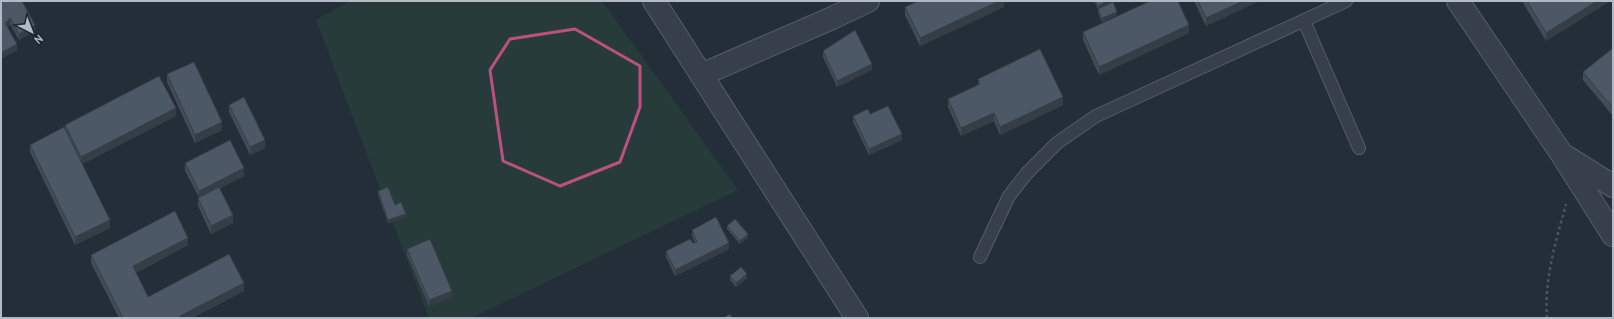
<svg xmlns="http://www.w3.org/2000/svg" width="1614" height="319" viewBox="0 0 1614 319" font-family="'PT Sans',sans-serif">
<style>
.green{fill:#273b3b}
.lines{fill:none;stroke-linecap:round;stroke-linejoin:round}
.service-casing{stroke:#555e67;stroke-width:14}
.minor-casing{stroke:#555e67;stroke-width:24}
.path{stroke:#455859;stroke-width:2.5;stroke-dasharray:3 3;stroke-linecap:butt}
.service{stroke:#37404a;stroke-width:12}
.minor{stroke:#37404a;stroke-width:22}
.wall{fill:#414c57}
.shaded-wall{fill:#353e47}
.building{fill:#4c5865;stroke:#353e47}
.marked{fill:none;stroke:#bc5180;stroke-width:3;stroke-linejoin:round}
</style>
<rect width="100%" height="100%" fill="#242e39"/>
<!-- green -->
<path class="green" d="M 350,1 L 602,1 L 738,190 L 471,318 L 429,318 L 316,20 Z"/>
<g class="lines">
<defs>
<path id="service" d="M 1304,21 L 1359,148
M 980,257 L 1009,196 L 1027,173 L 1057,143 L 1096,116 L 1346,1"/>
<path id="minor" d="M 654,1 L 857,318
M 1458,1 L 1561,153 L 1613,235
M 701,75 L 830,19 L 868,1
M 1565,156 L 1613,186"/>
</defs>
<!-- service casing -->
<use href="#service" class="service-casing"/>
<!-- minor casing -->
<use href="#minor" class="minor-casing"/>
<!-- path -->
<path class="path" d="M 1547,318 C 1544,279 1556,241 1566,204"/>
<!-- service -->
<use href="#service" class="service"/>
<!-- minor -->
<use href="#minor" class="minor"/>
</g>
<!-- wall -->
<path class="wall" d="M 1004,1 L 1004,7 L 920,46 L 905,15 L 905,7 Z
M 1094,1 L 1113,1 L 1098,9 Z
M 1194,1 L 1259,1 L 1206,26 Z
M 1522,1 L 1610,1 L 1546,41 Z
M 1,3 L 35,31 L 19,40 L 10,24 L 7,27 L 17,50 L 1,59 Z
M 1098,9 L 1117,15 L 1102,22 L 1098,13 Z
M 1083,32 L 1189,33 L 1099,75 L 1083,40 Z
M 1613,48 L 1613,116 L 1583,80 L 1583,72 Z
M 823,51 L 872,70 L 837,87 L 823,57 Z
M 167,74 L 222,130 L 195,143 L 167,82 Z
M 978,79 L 1063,105 L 1000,135 L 994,121 L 961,136 L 948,107 L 948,99 L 978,85 Z
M 229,105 L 265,148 L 250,155 L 229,112 Z
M 870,114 L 902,140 L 869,155 L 853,122 L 853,116 Z
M 176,116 L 82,164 L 110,228 L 75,245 L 30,152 L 30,145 L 65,128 L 65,125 Z
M 185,163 L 244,176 L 220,188 L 233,223 L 211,234 L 198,206 L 198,198 L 199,197 L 185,171 Z
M 378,191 L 395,205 L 406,217 L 388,223 L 378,195 Z
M 727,226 L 748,237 L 740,244 L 727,229 Z
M 692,230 L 729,249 L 675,276 L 666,257 L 666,251 L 695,243 L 692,236 Z
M 188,245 L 136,273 L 148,297 L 244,291 L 192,318 L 119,318 L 91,263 L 91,255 Z
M 407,249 L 452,297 L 429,306 L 407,255 Z
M 730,276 L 747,278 L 736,287 L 730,280 Z"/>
<!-- shaded-wall -->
<path class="shaded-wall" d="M 999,1 L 1004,1 L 1004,7 L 920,46 L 920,38 Z
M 1107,1 L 1113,1 L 1098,9 L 1098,6 Z
M 1243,1 L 1259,1 L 1206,26 L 1206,18 Z
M 1597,1 L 1610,1 L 1546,41 L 1546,33 Z
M 1117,12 L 1117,15 L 1102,22 L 1102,18 Z
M 10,18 L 10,24 L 5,29 L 5,23 Z
M 35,25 L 35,31 L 19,40 L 19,34 Z
M 1189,25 L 1189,33 L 1099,75 L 1099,67 Z
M 17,44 L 17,50 L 1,59 L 1,53 Z
M 872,64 L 872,70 L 837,87 L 837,81 Z
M 1063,97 L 1063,105 L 1000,135 L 1000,127 Z
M 176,108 L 176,116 L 81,165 L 81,157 Z
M 994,113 L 994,121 L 961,136 L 961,128 Z
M 222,122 L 222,130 L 195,143 L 195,135 Z
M 902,134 L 902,140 L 869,155 L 869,149 Z
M 265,140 L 265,148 L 250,155 L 250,147 Z
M 244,168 L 244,176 L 199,198 L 199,191 Z
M 406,214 L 406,217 L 388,223 L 388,220 Z
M 233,215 L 233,223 L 211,234 L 211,226 Z
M 110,220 L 110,228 L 75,245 L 75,237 Z
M 748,234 L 748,237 L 740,244 L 740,241 Z
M 188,238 L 188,245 L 133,274 L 133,266 Z
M 729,243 L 729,249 L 675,276 L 675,270 Z
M 747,274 L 747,278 L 736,287 L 736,283 Z
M 244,283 L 244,291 L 192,318 L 180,318 L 180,316 Z
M 452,291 L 452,297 L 429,306 L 429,300 Z"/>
<!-- building -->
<path class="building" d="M 5,1 L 22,1 L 35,25 L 19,34 L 10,18 L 5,23 L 17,44 L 1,53 L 1,3 Z
M 918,1 L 999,1 L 920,38 L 905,7 Z
M 1095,1 L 1107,1 L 1098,6 Z
M 1150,1 L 1178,1 L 1189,25 L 1099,67 L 1083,32 Z
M 1198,1 L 1243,1 L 1206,18 Z
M 1527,1 L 1597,1 L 1546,33 Z
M 1113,2 L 1117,12 L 1102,18 L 1098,9 Z
M 855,30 L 872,64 L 837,81 L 823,51 Z
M 1613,48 L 1613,108 L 1583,72 Z
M 1040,49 L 1063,97 L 1000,127 L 994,113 L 961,128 L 948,99 L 980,84 L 978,79 Z
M 194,62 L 222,122 L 195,135 L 167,74 Z
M 159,76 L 176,108 L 81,157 L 65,125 Z
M 244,97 L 265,140 L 250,147 L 229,105 Z
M 888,106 L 902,134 L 869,149 L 853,116 L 868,109 L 870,114 Z
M 64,127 L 110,220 L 75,237 L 30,145 Z
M 230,140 L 244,168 L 199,191 L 185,163 Z
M 219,187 L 233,215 L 211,226 L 198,198 Z
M 388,187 L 395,205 L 401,202 L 406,214 L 388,220 L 378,191 Z
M 175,211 L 188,238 L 133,266 L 148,297 L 229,254 L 244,283 L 180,316 L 181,318 L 123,318 L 91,255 Z
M 716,217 L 729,243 L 675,270 L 666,251 L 690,239 L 693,243 L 697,242 L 692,230 Z
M 735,219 L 748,234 L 740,241 L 727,226 Z
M 430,239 L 452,291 L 429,300 L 407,249 Z
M 741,267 L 747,274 L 736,283 L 730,276 Z
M 730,314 L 732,318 L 726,318 L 725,317 Z"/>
<!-- marked area -->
<path class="marked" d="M 575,29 L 640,66 L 640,107 L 620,162 L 560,186 L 503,161 L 490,70 L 510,39 Z"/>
<!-- border -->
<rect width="1614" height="319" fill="none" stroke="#b2bbc5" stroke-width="4"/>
<!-- north arrow -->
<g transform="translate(32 32) rotate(138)" stroke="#1d252e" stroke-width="3" paint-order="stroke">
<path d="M0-3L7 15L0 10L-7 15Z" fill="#b2bbc5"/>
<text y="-6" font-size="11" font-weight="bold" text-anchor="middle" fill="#b2bbc5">N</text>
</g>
</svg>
